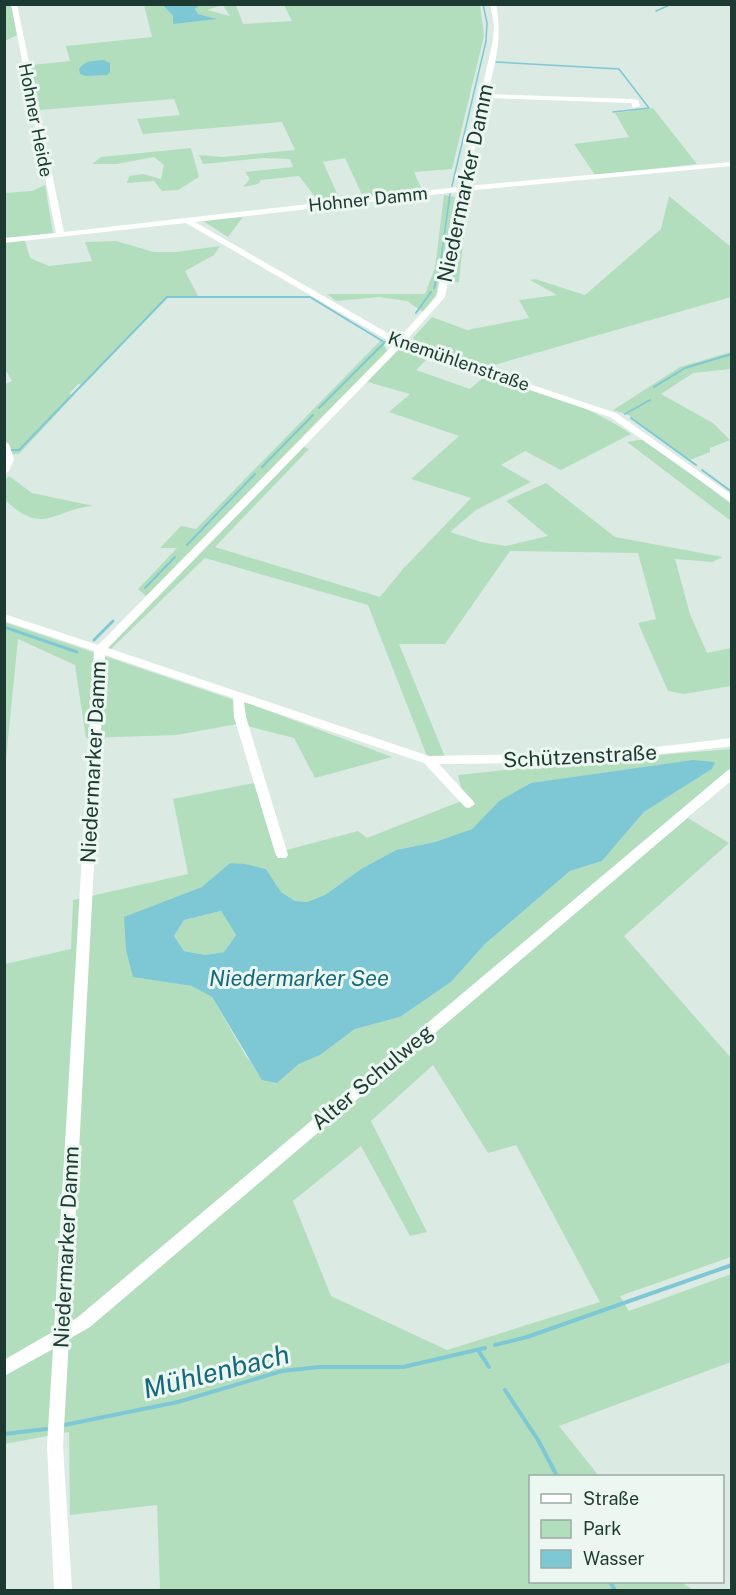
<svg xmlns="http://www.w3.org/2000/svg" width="736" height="1595" viewBox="0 0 736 1595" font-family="'Public Sans',sans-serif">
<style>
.green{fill:#b3debe;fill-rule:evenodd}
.water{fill:#7ec8d5;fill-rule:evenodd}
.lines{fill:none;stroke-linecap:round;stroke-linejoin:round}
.stream-far3{stroke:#7ec8d5;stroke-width:1.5}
.stream-far2{stroke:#7ec8d5;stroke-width:2}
.stream-far1{stroke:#7ec8d5;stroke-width:3}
.stream{stroke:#7ec8d5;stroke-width:4}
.minor{fill:#fff;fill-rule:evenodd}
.labels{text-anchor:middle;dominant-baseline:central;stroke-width:6;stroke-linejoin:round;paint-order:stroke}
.far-street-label{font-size:18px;fill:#1d3a32;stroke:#edf7f1}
.street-label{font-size:21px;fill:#1d3a32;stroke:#edf7f1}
.water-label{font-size:22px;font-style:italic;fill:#14697a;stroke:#edf7f1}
.near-water-label{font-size:27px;font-style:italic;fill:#14697a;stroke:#edf7f1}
</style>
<rect width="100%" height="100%" fill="#dceae4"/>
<!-- green -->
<path class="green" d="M 5,5 L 12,5 L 17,35 L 5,41 Z
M 144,5 L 172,5 L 164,5 L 173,16 L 173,23 L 214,18 L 197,14 L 195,10 L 197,5 L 219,6 L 207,10 L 230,16 L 223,5 L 236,5 L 243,24 L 292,21 L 284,5 L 480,5 L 484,36 L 452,169 L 414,172 L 422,190 L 363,197 L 345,158 L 323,162 L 340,200 L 319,202 L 299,176 L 261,180 L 258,184 L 243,187 L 250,179 L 245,172 L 293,167 L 290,159 L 264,158 L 203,164 L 199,155 L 223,157 L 295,150 L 282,122 L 143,134 L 137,119 L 180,115 L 174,99 L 40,110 L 31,65 L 70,61 L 66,46 L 152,37 Z
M 653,108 L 697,164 L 595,175 L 574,144 L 629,137 L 615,113 Z
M 191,148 L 199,177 L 178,190 L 162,191 L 154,181 L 127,183 L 129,176 L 143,174 L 161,179 L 164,165 L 154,157 L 117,164 L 92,164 L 101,157 Z
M 45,185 L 53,233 L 24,237 L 30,258 L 49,266 L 92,261 L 85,242 L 116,241 L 154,252 L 176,252 L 220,246 L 214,255 L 185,271 L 198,296 L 167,297 L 84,385 L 78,384 L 69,394 L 74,395 L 19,454 L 5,454 L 5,384 L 12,381 L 5,369 L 5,193 L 32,191 Z
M 444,195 L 455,197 L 436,295 L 423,312 L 407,301 L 379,297 L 336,301 L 327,294 L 425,294 L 435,268 Z
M 463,196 L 468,196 L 459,282 L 452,283 Z
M 669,196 L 731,247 L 731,297 L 484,368 L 420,346 L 413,338 L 432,317 L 467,330 L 529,318 L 519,300 L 557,295 L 530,280 L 535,279 L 585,295 L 661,229 Z
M 243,217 L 228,237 L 203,221 Z
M 381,340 L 390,356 L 401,347 L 430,356 L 416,370 L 470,389 L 486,375 C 536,390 587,404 631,434 L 561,470 L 525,451 L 501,465 L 531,482 L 476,510 L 450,532 L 481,542 L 506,546 L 548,536 L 506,501 L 546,483 L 615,537 L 723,557 L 712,562 L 675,559 L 690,614 L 707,653 L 731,648 L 731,686 L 684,694 L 668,691 L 638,623 L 656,619 L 638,553 L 510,551 L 445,644 L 399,644 L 445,757 L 427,756 L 368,605 L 205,558 L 110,650 L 101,642 L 146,596 L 138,589 L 177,548 L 160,548 L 181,526 L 196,529 ZM 364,381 L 410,394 L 389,412 L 459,436 L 411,479 L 471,498 L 402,570 L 380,597 L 215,547 L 309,449 L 302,446 Z
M 731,352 L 731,369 L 693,373 L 661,394 L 713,423 L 730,440 L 710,448 L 710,452 L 690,460 L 628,415 L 613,410 L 680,367 Z
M 645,439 L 731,504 L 731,521 L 627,442 Z
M 9,476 L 32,493 L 94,506 C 53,509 44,537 5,500 L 5,480 Z
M 4,622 L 234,700 L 237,724 L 177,735 L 86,738 L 75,665 L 18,639 L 5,769 Z
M 243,701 L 392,757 L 315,778 L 294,738 L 247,726 Z
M 731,749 L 731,780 L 688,818 L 729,843 L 624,936 L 731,1058 L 731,1257 L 620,1296 L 629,1311 L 731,1274 L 731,1362 L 559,1426 L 599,1476 L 530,1476 L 530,1582 L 681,1582 L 693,1590 L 160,1590 L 157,1505 L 70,1515 L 69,1432 L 5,1444 L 5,964 L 71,949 L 73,900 L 188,874 L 173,799 L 254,783 L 275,853 L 358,831 L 367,838 L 464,800 L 458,775 L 597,760 ZM 712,769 L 644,812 L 602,861 L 570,871 L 485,944 L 451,982 L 400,1017 L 355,1029 L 320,1055 L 299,1064 L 277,1083 L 247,1058 L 212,997 L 193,986 L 168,982 L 124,918 L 203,887 L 230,863 L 266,869 L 281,892 L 295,901 L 307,902 L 325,895 L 361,869 L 396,850 L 435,842 L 472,829 L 499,801 ZM 433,1065 L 488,1153 L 516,1145 L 600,1302 L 447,1350 L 331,1296 L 293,1201 L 361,1146 L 410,1236 L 427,1232 L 371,1121 Z
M 221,911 L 236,935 L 224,952 L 206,955 L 184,951 L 174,936 L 184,920 Z"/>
<!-- water -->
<path class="water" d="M 163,5 L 200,5 L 195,9 L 198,14 L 217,19 L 173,24 L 173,16 Z
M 104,60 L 110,63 L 110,72 L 107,75 L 86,76 L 80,74 L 79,69 C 85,60 94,61 104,60 Z
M 693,760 L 715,762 L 712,769 L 644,812 L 602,861 L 570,871 L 485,944 L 451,982 L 400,1017 L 355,1029 L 320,1055 L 299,1064 L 277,1083 L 262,1080 L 212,997 L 192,986 L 133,977 L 126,950 L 124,917 L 202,887 L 230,863 L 245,864 L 266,869 L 281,892 L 295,901 L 307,902 L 325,895 L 361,869 L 396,850 L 435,842 L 472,829 L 499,801 L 531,783 ZM 221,911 L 236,935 L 224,952 L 206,955 L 184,951 L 174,936 L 184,920 Z"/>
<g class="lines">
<!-- stream-far3 -->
<path class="stream-far3" d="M 656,11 L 672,4
M 496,62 L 619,69 L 649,108 L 613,112
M 452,186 L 486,41 L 487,23 L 483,4
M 440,266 L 450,194"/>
<!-- stream-far2 -->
<path class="stream-far2" d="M 434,288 L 441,265
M 416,313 L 431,292
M 654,387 L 685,368 L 732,354
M 319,408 L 385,342
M 625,414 L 650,400
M 631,418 L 696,465
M 11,450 L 19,450 L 167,297 L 310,297 L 384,342
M 262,467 L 313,415
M 702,470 L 732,492
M 187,545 L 255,474
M 145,588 L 175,557"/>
<!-- stream-far1 -->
<path class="stream-far1" d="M 4,627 L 77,652
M 94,640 L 113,621"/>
<!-- stream -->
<path class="stream" d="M 495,1345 L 527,1337 L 732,1265
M 478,1350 L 489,1367
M 505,1390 L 538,1440 L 557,1476
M 64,1425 L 178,1402 L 282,1371 L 319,1367 L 403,1367 L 485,1348
M 4,1434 L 46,1429
M 610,1582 L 615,1590"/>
<!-- minor -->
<path class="minor" d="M 11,4 L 17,4 L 64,232 L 458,187 L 473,130 L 493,40 L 494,25 L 490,4 L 496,4 C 503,38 495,62 488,94 L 631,99 L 638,100 L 640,106 L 633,108 L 631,103 L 487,98 L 466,186 L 732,162 L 732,166 L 465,191 L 445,297 L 405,342 L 616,413 L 732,495 L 732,503 L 610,417 L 401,347 L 108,648 L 429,756 L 580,753 L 656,747 L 732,738 L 732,746 C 634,759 537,764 439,764 L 473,801 L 475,804 L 469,808 L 465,807 L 424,763 L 244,702 L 246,717 L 288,855 L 286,858 L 278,858 L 276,855 L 234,717 L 233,698 L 105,655 L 70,1322 L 78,1317 L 728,770 L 732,769 L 732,780 L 90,1327 L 69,1339 L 63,1446 L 72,1590 L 54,1590 L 47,1446 L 53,1349 L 4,1376 L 4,1360 L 54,1331 L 94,651 L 4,621 L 4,614 L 98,645 L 394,344 L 186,223 L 4,243 L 4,238 L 56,233 ZM 457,192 L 437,296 L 398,339 L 195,222 Z
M 4,441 L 9,444 L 14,459 L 9,471 L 4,474 Z"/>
</g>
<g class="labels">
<!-- far-street labels -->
<g class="far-street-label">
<text transform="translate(36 120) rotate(79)">Hohner Heide</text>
<text transform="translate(368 199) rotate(-6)">Hohner Damm</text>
<text transform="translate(459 361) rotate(19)">Knemühlenstraße</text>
</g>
<!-- street labels -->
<g class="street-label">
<text transform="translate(465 183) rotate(-78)">Niedermarker Damm</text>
<text transform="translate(580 756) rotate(-3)">Schützenstraße</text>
<text transform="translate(93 762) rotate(-87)">Niedermarker Damm</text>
<text transform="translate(372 1077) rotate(-40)">Alter Schulweg</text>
<text transform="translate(66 1247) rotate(-87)">Niedermarker Damm</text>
</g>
<!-- water labels -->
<g class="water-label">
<text x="299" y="978">Niedermarker See</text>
</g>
<!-- near-water labels -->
<g class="near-water-label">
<text transform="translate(216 1371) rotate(-14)">Mühlenbach</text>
</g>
</g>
<!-- border -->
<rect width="736" height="1595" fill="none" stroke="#1d3a32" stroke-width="12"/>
<!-- legend -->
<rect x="529" y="1475" width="195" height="108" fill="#edf7f1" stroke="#9aaba5" stroke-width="1.5"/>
<rect x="541" y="1494" width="30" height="9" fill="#ffffff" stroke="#9aaba5" stroke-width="1.5"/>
<text x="583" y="1505" font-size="18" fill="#1d3a32">Straße</text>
<rect x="541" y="1520" width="30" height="18" fill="#b3debe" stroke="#9aaba5" stroke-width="1.5"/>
<text x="583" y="1535" font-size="18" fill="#1d3a32">Park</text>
<rect x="541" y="1550" width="30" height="18" fill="#7ec8d5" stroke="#9aaba5" stroke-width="1.5"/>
<text x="583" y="1565" font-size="18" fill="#1d3a32">Wasser</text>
</svg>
